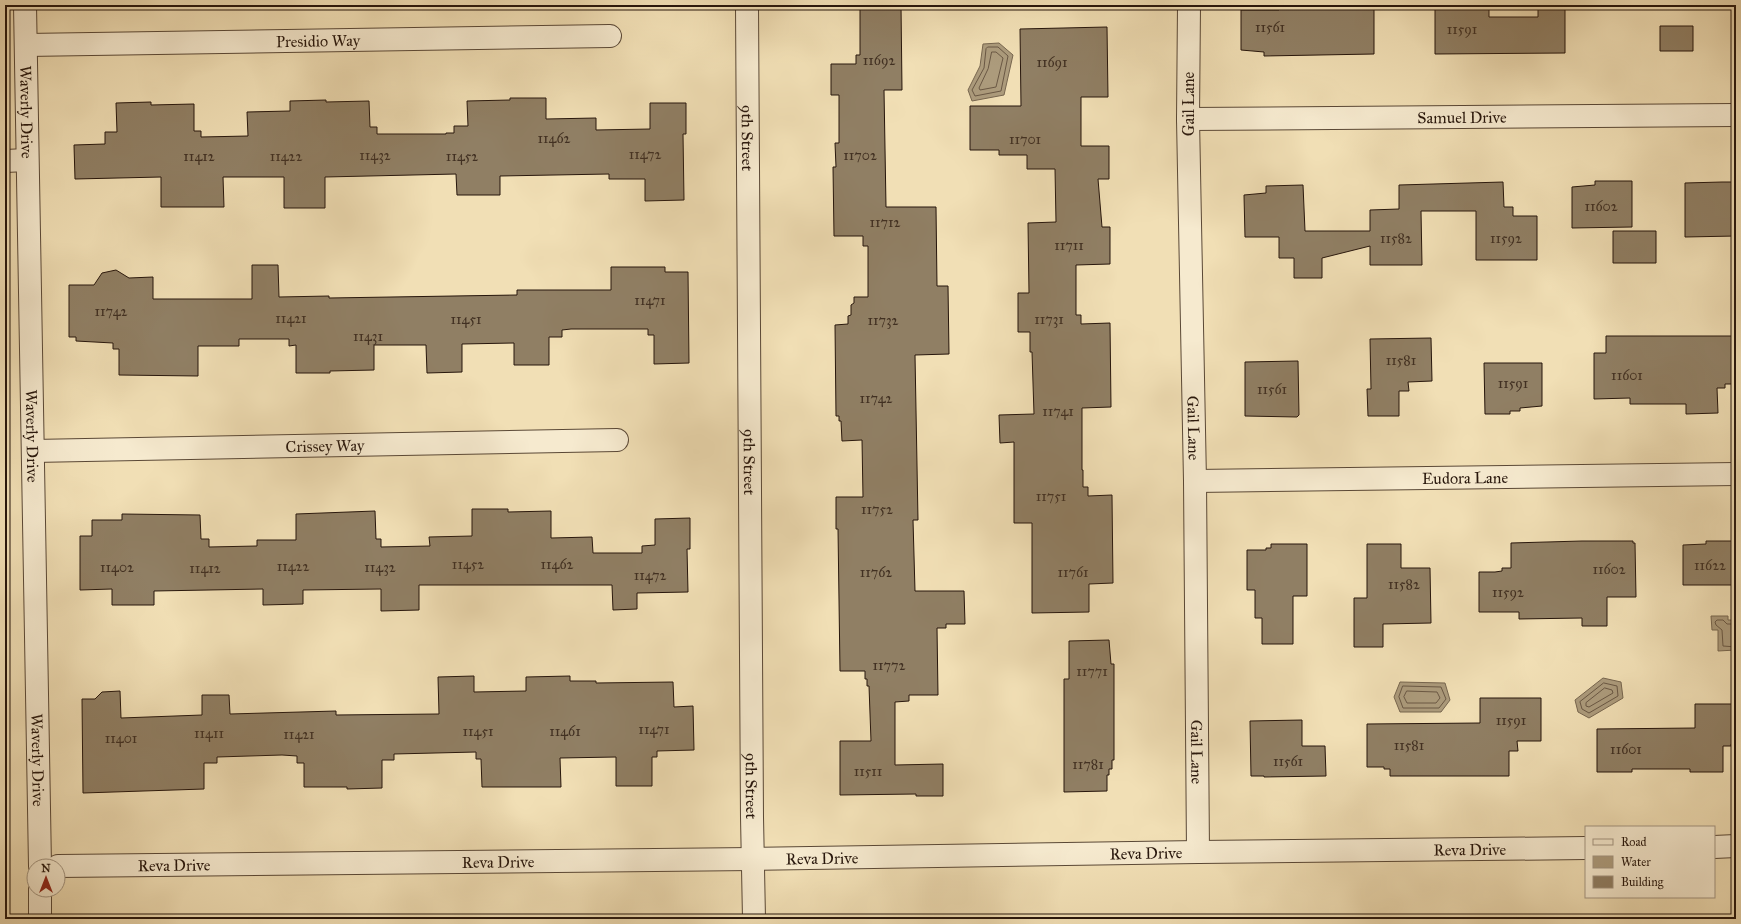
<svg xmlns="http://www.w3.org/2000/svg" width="1741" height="924" viewBox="0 0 1741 924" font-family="'IM FELL Great Primer',serif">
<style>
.water{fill:#ac9b7c;stroke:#77664f}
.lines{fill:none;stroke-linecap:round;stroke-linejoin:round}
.shore{stroke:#6a5844;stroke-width:1}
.building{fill:#907f64;stroke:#27160c}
.minor-casing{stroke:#5a4836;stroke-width:24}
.tertiary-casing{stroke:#5a4836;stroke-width:24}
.minor{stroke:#f6eacf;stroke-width:22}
.tertiary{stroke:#f6eacf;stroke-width:22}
.labels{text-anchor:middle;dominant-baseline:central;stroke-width:4;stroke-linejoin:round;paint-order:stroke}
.number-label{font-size:14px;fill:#413022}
.street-label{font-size:16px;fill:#27160c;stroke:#f6eacf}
</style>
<rect width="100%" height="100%" fill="#f1dfb5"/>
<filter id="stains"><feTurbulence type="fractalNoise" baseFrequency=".005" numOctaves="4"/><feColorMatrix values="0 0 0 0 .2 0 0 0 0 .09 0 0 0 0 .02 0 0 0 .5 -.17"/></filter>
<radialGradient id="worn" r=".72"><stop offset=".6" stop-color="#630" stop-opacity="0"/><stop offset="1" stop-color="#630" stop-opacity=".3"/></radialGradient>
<!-- water -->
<path class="water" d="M 999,43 L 1013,55 L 1004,95 L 972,101 L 968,90 L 980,66 L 983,44 Z
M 1711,616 L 1728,616 L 1728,620 L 1736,620 L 1736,650 L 1718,651 L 1718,630 L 1712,630 Z
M 1603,678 L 1621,682 L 1623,698 L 1589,718 L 1578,712 L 1575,700 Z
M 1400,682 L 1445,683 L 1450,700 L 1441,712 L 1400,712 L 1394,697 Z"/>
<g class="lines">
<!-- shore -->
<path class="shore" d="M 988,47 L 998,47 L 1008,56 L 1001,91 L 975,96 L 972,90 L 984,68 L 986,49 Z
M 992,52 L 996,52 L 1003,58 L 996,87 L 980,90 L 979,88 L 988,69 Z
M 1736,624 L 1727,624 L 1723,620 L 1717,620 L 1715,622 L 1716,625 L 1722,630 L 1723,646 L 1736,647
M 1604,683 L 1617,686 L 1618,696 L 1589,713 L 1582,709 L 1580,702 Z
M 1403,686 L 1441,687 L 1446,699 L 1439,708 L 1403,708 L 1399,697 Z
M 1605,688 L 1612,690 L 1613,693 L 1589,707 L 1586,706 L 1586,703 Z
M 1407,691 L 1437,692 L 1440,698 L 1436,703 L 1407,703 L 1404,697 Z"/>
</g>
<!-- building -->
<path class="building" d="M 860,5 L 901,5 L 902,90 L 884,90 L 886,207 L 936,207 L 937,286 L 948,286 L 949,354 L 915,355 L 918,520 L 913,520 L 915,591 L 964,591 L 965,624 L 946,624 L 946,628 L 937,628 L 938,695 L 909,695 L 909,701 L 895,702 L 895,765 L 943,764 L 943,796 L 916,796 L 916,794 L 840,795 L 840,741 L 871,741 L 869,686 L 867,686 L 867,679 L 865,679 L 865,671 L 840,671 L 838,529 L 836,529 L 836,497 L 863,497 L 862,440 L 842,441 L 841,421 L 839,421 L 839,416 L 836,416 L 835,325 L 848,324 L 848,316 L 851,315 L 851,305 L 854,303 L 854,297 L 868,297 L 868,246 L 863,246 L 863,236 L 834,236 L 833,167 L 836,167 L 835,143 L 839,143 L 839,95 L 831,95 L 831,64 L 856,64 L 856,55 L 860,55 Z
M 1279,5 L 1374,5 L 1374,54 L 1264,56 L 1264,52 L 1241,50 L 1241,10 L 1279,10 Z
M 1435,5 L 1489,5 L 1489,17 L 1538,17 L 1538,5 L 1565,5 L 1565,53 L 1435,54 Z
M 1660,26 L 1693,26 L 1693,51 L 1660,51 Z
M 1107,27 L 1108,97 L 1081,97 L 1081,146 L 1109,146 L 1109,179 L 1098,179 L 1102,227 L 1110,227 L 1110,264 L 1076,265 L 1076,315 L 1081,315 L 1081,324 L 1110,323 L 1111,407 L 1082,408 L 1082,470 L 1083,470 L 1083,487 L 1088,487 L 1088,496 L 1112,495 L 1113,583 L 1089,584 L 1089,612 L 1032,613 L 1032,523 L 1014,523 L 1014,442 L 1000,443 L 999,415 L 1034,414 L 1032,352 L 1030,352 L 1030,332 L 1018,332 L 1018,293 L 1029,293 L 1028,223 L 1056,222 L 1055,169 L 1027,169 L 1027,155 L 999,155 L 999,150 L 970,150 L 970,106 L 1021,106 L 1020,29 Z
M 510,98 L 546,98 L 546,119 L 596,118 L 596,130 L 650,129 L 650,103 L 686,103 L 686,134 L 683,134 L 684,200 L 645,201 L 645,179 L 609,179 L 609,174 L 500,176 L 500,195 L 457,195 L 456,174 L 325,177 L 325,208 L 284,208 L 284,177 L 223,177 L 224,207 L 161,207 L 161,177 L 75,179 L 74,145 L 105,144 L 105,132 L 117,132 L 116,103 L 151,102 L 151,105 L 194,104 L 194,131 L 201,131 L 201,137 L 248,136 L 247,112 L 290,111 L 290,101 L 326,100 L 326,102 L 369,101 L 370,127 L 377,127 L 377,134 L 446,134 L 446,133 L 454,133 L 454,126 L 468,126 L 467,101 L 510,100 Z
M 1595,181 L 1632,181 L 1632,227 L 1572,228 L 1572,187 L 1595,185 Z
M 1503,182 L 1504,207 L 1513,207 L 1513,216 L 1537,216 L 1537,260 L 1476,260 L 1476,211 L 1421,211 L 1422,265 L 1370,265 L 1370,246 L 1322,258 L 1322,278 L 1294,278 L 1294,258 L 1279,258 L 1279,237 L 1245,237 L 1244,195 L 1266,193 L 1266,186 L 1303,185 L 1305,231 L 1370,231 L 1370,210 L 1399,209 L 1399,185 Z
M 1722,182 L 1735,182 L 1736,236 L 1685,237 L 1685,183 Z
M 1613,231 L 1656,231 L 1656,263 L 1613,263 Z
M 252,265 L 278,265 L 279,297 L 329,296 L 329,298 L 517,295 L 517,290 L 611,290 L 611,267 L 665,267 L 665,272 L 688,272 L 689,363 L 654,364 L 654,335 L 648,335 L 648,329 L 571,329 L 562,330 L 562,337 L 549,337 L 549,365 L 514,365 L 514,343 L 462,344 L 462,372 L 427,373 L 426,345 L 374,345 L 374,370 L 330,371 L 330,373 L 296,373 L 296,345 L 289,346 L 289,339 L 239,339 L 239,346 L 198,346 L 198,376 L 119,375 L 119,349 L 113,349 L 113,343 L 76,341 L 76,337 L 69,337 L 69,285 L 94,285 L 102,273 L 116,270 L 129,278 L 153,277 L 153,299 L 252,299 Z
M 1606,336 L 1736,336 L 1736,384 L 1725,384 L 1725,388 L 1717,388 L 1718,413 L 1686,414 L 1686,404 L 1630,404 L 1630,398 L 1594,399 L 1594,353 L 1606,353 Z
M 1431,338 L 1432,381 L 1408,382 L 1409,391 L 1399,391 L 1399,416 L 1368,416 L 1367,389 L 1371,389 L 1370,339 Z
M 1298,361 L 1299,415 L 1297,417 L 1245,416 L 1245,362 Z
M 1484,363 L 1542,363 L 1542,406 L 1520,408 L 1520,411 L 1510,411 L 1510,414 L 1485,414 Z
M 472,509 L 508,509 L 508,512 L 551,511 L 551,538 L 592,537 L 593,553 L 642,553 L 642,546 L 655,545 L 655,519 L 690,518 L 690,549 L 687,549 L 688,592 L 637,593 L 637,609 L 613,610 L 612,585 L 419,585 L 419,610 L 381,611 L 381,589 L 303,590 L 303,604 L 263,605 L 263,589 L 154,591 L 154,605 L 112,605 L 112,589 L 80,590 L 80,536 L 92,536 L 92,520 L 122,520 L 122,514 L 200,515 L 201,539 L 209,539 L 209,547 L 257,546 L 257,540 L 296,540 L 296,514 L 375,511 L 376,539 L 381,539 L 381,547 L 430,546 L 429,537 L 472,536 Z
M 1582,541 L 1633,541 L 1633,543 L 1635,543 L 1636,597 L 1607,597 L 1607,626 L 1582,626 L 1582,618 L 1519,619 L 1519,612 L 1479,612 L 1479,572 L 1495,572 L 1502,571 L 1502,568 L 1511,568 L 1511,543 Z
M 1706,541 L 1736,541 L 1736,585 L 1683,585 L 1683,545 L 1706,544 Z
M 1271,544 L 1307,544 L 1307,596 L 1293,596 L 1293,644 L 1262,644 L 1262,618 L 1255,618 L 1255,590 L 1247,590 L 1247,550 L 1266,550 L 1266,548 L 1271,548 Z
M 1367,544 L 1401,544 L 1401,568 L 1430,568 L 1431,623 L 1383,624 L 1383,647 L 1354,647 L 1354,598 L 1367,598 Z
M 1109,640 L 1111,664 L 1114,664 L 1114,760 L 1112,760 L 1112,769 L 1109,769 L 1109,775 L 1107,775 L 1107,791 L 1064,792 L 1064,679 L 1069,679 L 1069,641 Z
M 474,676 L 474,692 L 526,691 L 526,677 L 570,676 L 570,681 L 596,681 L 596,683 L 673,682 L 674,707 L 693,706 L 694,750 L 657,751 L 657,757 L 652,757 L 652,786 L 616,786 L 616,757 L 560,758 L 561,787 L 482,787 L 481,759 L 476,759 L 476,752 L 394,754 L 394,760 L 382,760 L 382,788 L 347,789 L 347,787 L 304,787 L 304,763 L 297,763 L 297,756 L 282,755 L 217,757 L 217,763 L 204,763 L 204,789 L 83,793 L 82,699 L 95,699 L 102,692 L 120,691 L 121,718 L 202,715 L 202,695 L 229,695 L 230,714 L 336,711 L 336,715 L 439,714 L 438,677 Z
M 1480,698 L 1541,698 L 1541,741 L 1517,741 L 1518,751 L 1509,751 L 1509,776 L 1390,776 L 1390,769 L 1384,769 L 1384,767 L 1367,767 L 1367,724 L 1480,723 Z
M 1695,704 L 1736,704 L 1736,744 L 1731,744 L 1731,746 L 1723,746 L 1723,772 L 1690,772 L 1690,769 L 1632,769 L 1632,772 L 1597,772 L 1597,729 L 1695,728 Z
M 1302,720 L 1302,746 L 1325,746 L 1326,776 L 1264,777 L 1264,776 L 1251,776 L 1250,721 Z"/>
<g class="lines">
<defs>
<g id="minor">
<path id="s1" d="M 25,5 L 40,866"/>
<path id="s2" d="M 1189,5 L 1188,119 L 1195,481 L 1198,852"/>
<path id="s3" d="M 26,45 L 610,36"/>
<path id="s4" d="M 1188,119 L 1736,115"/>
<path d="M 5,161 L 27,160"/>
<path id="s5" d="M 33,451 L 617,440"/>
<path id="s6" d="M 1195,481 L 1736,474"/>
<path d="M 1714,847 L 1736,846"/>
<path id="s7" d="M 58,866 L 753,859 L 1198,852 L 1586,848"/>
<path d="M 40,890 L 40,919"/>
</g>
<g id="tertiary">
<path id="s8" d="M 747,5 L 752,817 L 754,919"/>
</g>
</defs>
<!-- minor casing -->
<use href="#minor" class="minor-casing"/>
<!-- tertiary casing -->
<use href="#tertiary" class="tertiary-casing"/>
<!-- minor -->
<use href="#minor" class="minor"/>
<!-- tertiary -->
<use href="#tertiary" class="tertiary"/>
</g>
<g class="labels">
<!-- number labels -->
<g class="number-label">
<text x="1270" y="27">11561</text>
<text x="1462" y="29">11591</text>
<text x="879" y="60">11692</text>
<text x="1052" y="62">11691</text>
<text x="554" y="138">11462</text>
<text x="1025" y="139">11701</text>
<text x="645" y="154">11472</text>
<text x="375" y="155">11432</text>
<text x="860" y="155">11702</text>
<text x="199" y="156">11412</text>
<text x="286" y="156">11422</text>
<text x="462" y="156">11452</text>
<text x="1601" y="206">11602</text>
<text x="885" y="222">11712</text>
<text x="1396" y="238">11582</text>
<text x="1506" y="238">11592</text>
<text x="1069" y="245">11711</text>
<text x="650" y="300">11471</text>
<text x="111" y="311">11742</text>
<text x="291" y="318">11421</text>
<text x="466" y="319">11451</text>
<text x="1049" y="319">11731</text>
<text x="883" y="320">11732</text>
<text x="368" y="336">11431</text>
<text x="1401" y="360">11581</text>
<text x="1627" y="375">11601</text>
<text x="1513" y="383">11591</text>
<text x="1272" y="389">11561</text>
<text x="876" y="398">11742</text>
<text x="1058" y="411">11741</text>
<text x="1051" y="496">11751</text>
<text x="877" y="509">11752</text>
<text x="468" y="564">11452</text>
<text x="557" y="564">11462</text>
<text x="1710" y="565">11622</text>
<text x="293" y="566">11422</text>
<text x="117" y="567">11402</text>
<text x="380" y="567">11432</text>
<text x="205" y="568">11412</text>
<text x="1609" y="569">11602</text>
<text x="876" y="572">11762</text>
<text x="1073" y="572">11761</text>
<text x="650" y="575">11472</text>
<text x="1404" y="584">11582</text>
<text x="1508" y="592">11592</text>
<text x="889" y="665">11772</text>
<text x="1092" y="671">11771</text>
<text x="1511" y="720">11591</text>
<text x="654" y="729">11471</text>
<text x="478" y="731">11451</text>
<text x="565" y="731">11461</text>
<text x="209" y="733">11411</text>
<text x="299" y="734">11421</text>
<text x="121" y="738">11401</text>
<text x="1409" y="745">11581</text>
<text x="1626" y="749">11601</text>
<text x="1288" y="761">11561</text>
<text x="1088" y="764">11781</text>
<text x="868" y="771">11511</text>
</g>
<!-- street labels -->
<g class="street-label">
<text stroke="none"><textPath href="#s3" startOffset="292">Presidio Way</textPath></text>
<text transform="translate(1188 104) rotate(-90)">Gail Lane</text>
<text stroke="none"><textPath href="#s1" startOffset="107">Waverly Drive</textPath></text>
<text stroke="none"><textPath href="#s4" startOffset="274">Samuel Drive</textPath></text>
<text stroke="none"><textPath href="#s8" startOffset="133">9th Street</textPath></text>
<text stroke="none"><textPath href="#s2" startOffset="423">Gail Lane</textPath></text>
<text stroke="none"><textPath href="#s1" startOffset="431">Waverly Drive</textPath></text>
<text stroke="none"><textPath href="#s5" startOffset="292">Crissey Way</textPath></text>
<text stroke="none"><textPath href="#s8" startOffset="457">9th Street</textPath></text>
<text stroke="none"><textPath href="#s6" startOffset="270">Eudora Lane</textPath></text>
<text stroke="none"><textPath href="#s2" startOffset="747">Gail Lane</textPath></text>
<text stroke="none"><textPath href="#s1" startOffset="755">Waverly Drive</textPath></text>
<text stroke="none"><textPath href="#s8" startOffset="781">9th Street</textPath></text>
<text stroke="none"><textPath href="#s7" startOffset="1412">Reva Drive</textPath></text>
<text stroke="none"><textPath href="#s7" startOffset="1088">Reva Drive</textPath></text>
<text stroke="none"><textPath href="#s7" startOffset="764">Reva Drive</textPath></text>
<text stroke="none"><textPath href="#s7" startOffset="440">Reva Drive</textPath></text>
<text stroke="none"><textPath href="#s7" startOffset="116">Reva Drive</textPath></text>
</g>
</g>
<!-- margin -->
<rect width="1741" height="924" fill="none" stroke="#f1dfb5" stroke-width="20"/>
<rect x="6" y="6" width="1729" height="912" fill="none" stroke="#27160c" stroke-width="2"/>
<rect x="10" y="10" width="1721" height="904" fill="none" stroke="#27160c"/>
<!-- legend -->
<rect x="1585" y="826" width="130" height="72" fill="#f6eacf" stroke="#a39581"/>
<rect x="1593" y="839" width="20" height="6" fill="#f6eacf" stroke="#a39581"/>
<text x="1621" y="846" font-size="12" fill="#27160c">Road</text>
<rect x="1593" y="856" width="20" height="12" fill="#ac9b7c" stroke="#a39581"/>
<text x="1621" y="866" font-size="12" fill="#27160c">Water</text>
<rect x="1593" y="876" width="20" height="12" fill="#907f64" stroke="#a39581"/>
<text x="1621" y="886" font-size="12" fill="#27160c">Building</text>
<!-- north arrow -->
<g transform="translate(46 878)"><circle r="19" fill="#f6eacf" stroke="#a39581"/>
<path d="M0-3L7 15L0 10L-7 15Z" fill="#8f2418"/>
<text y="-6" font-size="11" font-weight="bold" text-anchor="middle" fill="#27160c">N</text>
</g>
<rect width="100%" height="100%" filter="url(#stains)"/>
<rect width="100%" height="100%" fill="url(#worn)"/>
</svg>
